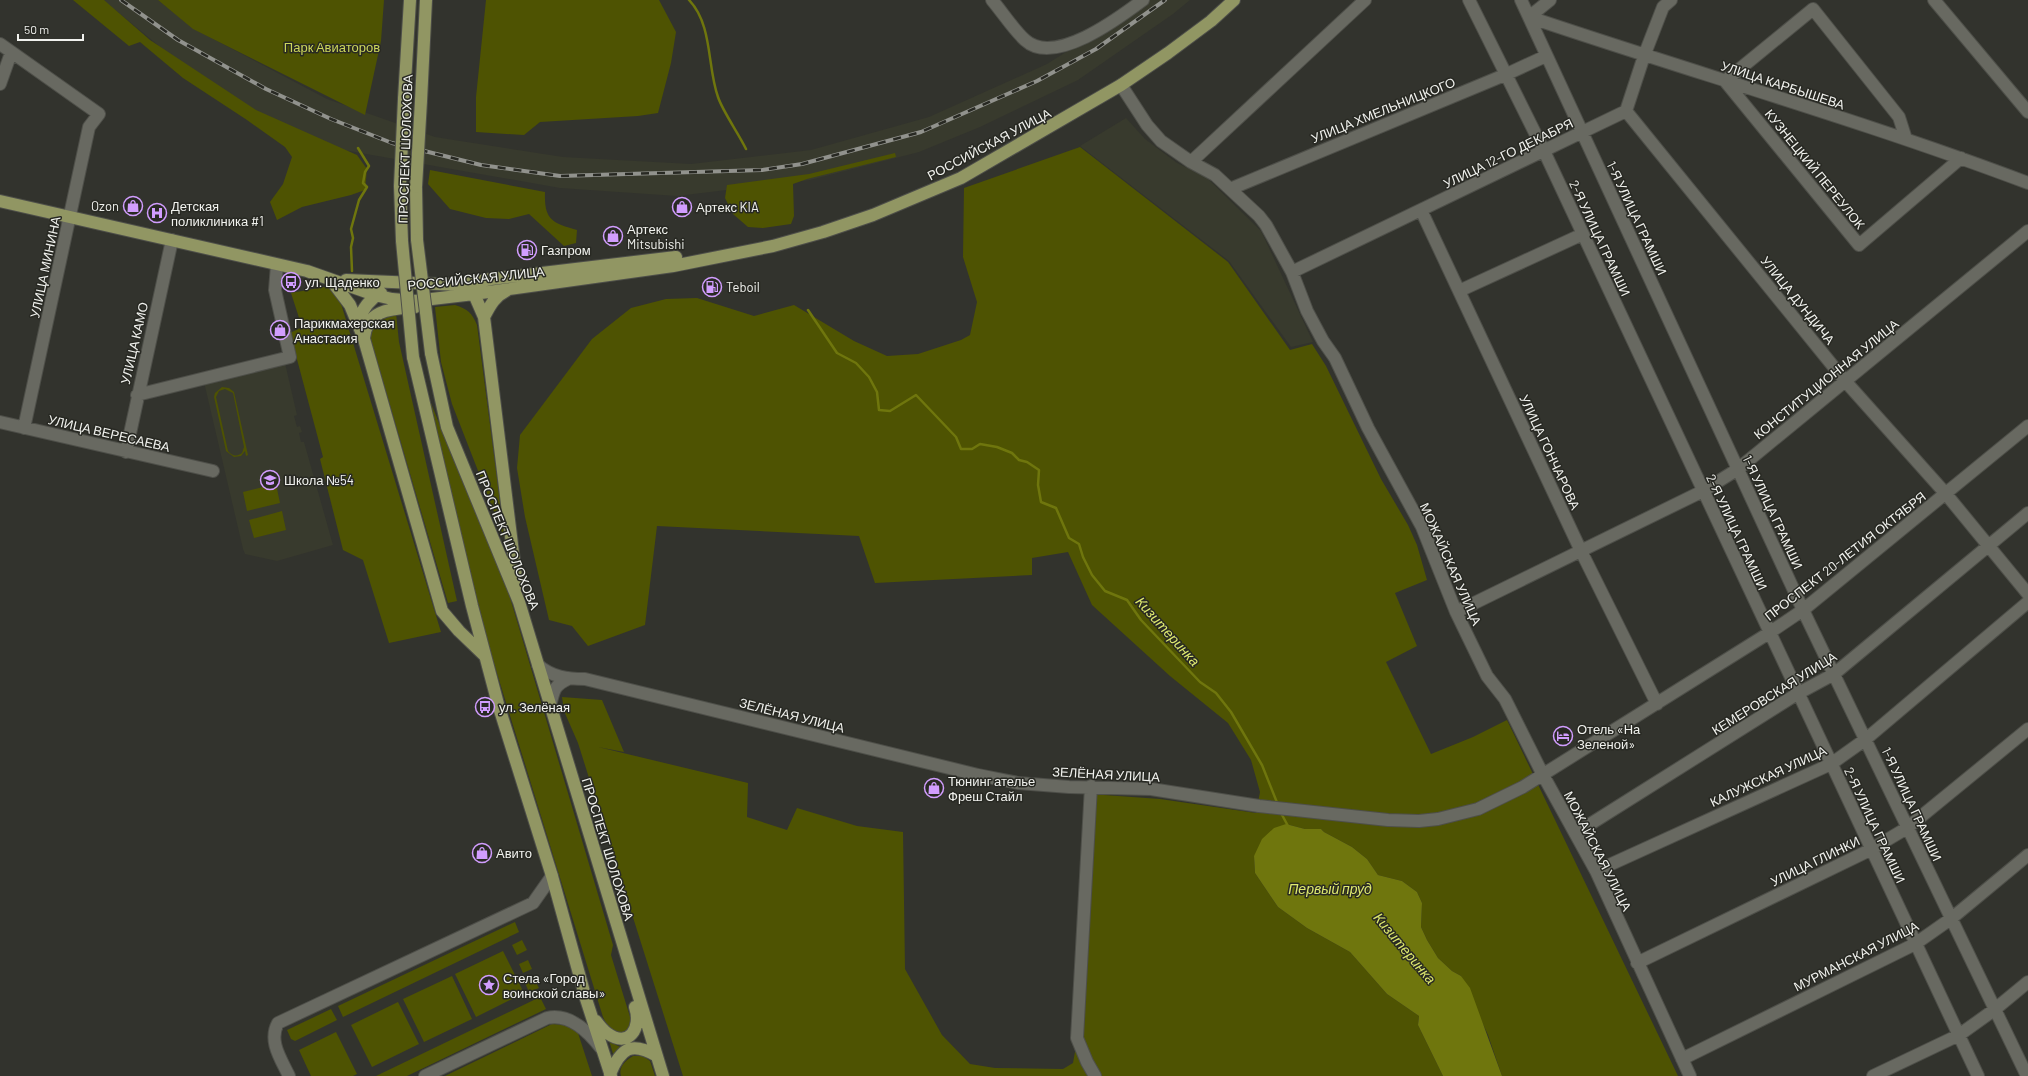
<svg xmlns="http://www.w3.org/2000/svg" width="2028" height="1076" viewBox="0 0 2028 1076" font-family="Barlow,sans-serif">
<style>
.built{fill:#383a2d}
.green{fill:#4e5302;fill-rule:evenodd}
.water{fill:#6f760d}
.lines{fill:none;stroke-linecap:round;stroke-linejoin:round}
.stream{stroke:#6f760d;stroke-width:2.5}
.minor-casing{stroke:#4e4f49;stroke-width:14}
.major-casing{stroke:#4e4f49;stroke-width:14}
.minor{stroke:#686961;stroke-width:12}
.major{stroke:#919663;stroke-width:12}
.rail-casing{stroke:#91928d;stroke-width:4}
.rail{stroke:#282923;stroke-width:2.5;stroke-dasharray:8;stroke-linecap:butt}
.major-bridge-casing{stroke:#4e4f49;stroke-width:14;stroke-linecap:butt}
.major-bridge{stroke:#919663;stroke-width:12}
.labels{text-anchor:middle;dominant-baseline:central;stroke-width:3;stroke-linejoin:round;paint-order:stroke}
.park-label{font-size:13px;fill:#ccd65b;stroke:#282923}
.street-label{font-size:13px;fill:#f1f2ee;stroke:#282923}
.poi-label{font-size:13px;fill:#f1f2ee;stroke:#282923;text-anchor:start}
.water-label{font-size:14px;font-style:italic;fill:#dfea6f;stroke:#282923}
</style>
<rect width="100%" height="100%" fill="#32332d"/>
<!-- built -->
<path class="built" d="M 103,0 L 158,0 L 196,30 L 327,99 L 435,137 L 563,157 L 691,164 L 811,150 L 929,117 L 1047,64 L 1149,0 L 1190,0 L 1173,14 L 1078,80 L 980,127 L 919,152 L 810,180 L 677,196 L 560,188 L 298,142 L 181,64 Z
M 1126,118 L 1145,139 L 1177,163 L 1206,177 L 1261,231 L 1313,342 L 1291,347 L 1229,261 L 1080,146 Z
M 285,363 L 297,415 L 294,416 L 297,427 L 300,426 L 302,432 L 299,433 L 301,442 L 304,442 L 333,545 L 277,561 L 245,554 L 243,549 L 204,382 Z"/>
<!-- green -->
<path class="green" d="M 73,0 L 104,0 L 150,40 L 256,110 L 357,155 L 367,169 L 365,190 L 351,195 L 302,207 L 277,220 L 270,202 L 283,184 L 292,157 L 285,147 L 247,120 L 183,78 L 140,42 L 129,46 Z
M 158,0 L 384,0 L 381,41 L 365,115 L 193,29 Z
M 486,0 L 659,0 L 676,32 L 671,63 L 658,113 L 638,116 L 540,122 L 524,135 L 476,132 L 476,97 Z
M 1080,147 L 1228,262 L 1290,350 L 1312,344 L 1326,366 L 1381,479 L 1408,525 L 1417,545 L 1427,580 L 1395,593 L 1417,646 L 1386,662 L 1431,754 L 1473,737 L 1507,720 L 1678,1076 L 1502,1076 L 1488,1035 L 1461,976 L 1452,971 L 1438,958 L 1427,940 L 1421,927 L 1422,903 L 1417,892 L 1402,881 L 1378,875 L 1367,859 L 1352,847 L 1324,832 L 1321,829 L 1305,829 L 1286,824 L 1254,856 L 1255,873 L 1278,907 L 1307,928 L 1350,952 L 1387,994 L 1419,1016 L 1418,1025 L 1443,1076 L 683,1076 L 578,743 L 564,711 L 562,697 L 602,700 L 624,752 L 598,747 L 748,783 L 747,817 L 787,830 L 797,808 L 857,826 L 903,832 L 905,969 L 942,1035 L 970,1064 L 995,1068 L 1063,1069 L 1073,1063 L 1076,1046 L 1090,794 L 1160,799 L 1256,813 L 1260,792 L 1251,760 L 1228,723 L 1170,676 L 1092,605 L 1068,552 L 1032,558 L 1032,575 L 875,583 L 859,536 L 657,526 L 645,625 L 588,646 L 572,626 L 549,620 L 525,517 L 517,468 L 520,435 L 592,339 L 631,308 L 666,299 L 697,298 L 754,316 L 794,305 L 854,341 L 887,356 L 918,354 L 961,340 L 970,335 L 977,302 L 963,257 L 964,188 Z
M 895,153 L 896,157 L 807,179 L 793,184 L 794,216 L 791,224 L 763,228 L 748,227 L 733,214 L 725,198 L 727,185 L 809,174 Z
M 430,170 L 545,192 C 544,220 552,223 577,230 L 576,243 L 564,246 L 529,214 L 509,219 L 486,218 L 450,209 L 428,184 Z
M 330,286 L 339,297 L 441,632 L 389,643 L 363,560 L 343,550 L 320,459 L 323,457 L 290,333 L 302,327 L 291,293 Z
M 455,305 C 468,309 472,313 477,325 L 505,540 L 452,404 L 441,362 L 435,307 Z
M 396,313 L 399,342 L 457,601 L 448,603 L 370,337 C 373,322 382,318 396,313 Z
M 222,387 L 229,388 L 234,392 L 248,455 L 246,456 L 245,451 L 241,456 L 234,457 L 226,451 L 214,397 L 215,393 ZM 225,389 L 233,393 L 244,447 L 242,453 C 237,457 232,456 228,451 L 216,397 L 219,391 Z
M 427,393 L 463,483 L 506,584 L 613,945 L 611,955 L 631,1020 L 631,1027 C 624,1035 618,1032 609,1029 L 603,1017 L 463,563 Z
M 276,484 L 280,503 L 247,511 L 243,492 Z
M 282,511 L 286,530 L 254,538 L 249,520 Z
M 515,922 L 519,932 L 517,933 L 343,1017 L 338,1006 Z
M 522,940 L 527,950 L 517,955 L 512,945 Z
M 503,951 L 524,993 L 476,1017 L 455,974 Z
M 528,960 L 532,969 L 523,973 L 519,964 Z
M 452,976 L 472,1019 L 424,1042 L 403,999 Z
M 534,979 L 539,988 L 529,992 L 525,983 Z
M 540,997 L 546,1009 L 407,1076 L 376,1076 Z
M 398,1002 L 419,1044 L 372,1067 L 351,1025 Z
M 331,1009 L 337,1020 L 295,1041 L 291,1039 L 287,1030 Z
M 552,1024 L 566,1025 L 578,1033 L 592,1076 L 445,1076 Z
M 336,1032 L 357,1074 L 353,1076 L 311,1076 L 299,1050 Z
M 608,1037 L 616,1045 L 623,1048 L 614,1057 Z
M 633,1056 L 643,1056 L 650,1061 L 655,1076 L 621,1076 C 618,1067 626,1060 633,1056 Z"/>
<!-- water -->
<path class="water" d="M 1286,824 L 1305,829 L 1321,829 L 1324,832 L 1352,847 L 1367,859 L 1378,875 L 1402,881 L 1417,892 L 1422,903 L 1421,927 L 1427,940 L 1438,958 L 1452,971 L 1461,976 L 1470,988 L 1502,1076 L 1443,1076 L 1418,1025 L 1419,1016 L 1387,994 L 1350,952 L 1307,928 L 1278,907 L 1255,873 L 1254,856 L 1262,839 L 1274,828 Z"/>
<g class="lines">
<!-- stream -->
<path class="stream" d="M 689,0 C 713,25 707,67 718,97 C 723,112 739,134 746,149
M 352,271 L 351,247 L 353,238 L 351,229 L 359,200 L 367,187 L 363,183 L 365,172 L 369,166 L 358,148
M 808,310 L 837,353 L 856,363 L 869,377 L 877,392 L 879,410 L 890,411 L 916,395 L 956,437 L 961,449 L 972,449 L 980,444 L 997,447 L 1012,453 L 1019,460 L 1027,462 L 1039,470 L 1038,485 L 1041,502 L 1056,508 L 1069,538 L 1079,544 L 1083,557 L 1092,575 L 1105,591 L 1127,600 L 1141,620 L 1200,682 L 1216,693 L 1231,712 L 1262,765 L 1278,805
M 1281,813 L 1288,826"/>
<defs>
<path id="minor" d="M 992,0 C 1003,13 1013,29 1025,40 C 1054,67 1119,18 1143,0
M 1469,0 L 1544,151 L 1978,1076
M 1521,0 L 1803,610 L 2027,1076
M 1934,0 L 2028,112
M 1529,17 C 1695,73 1864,121 2028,183
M 1529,17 L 1550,0
M 0,44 L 99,114 L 89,127 L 24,428
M 0,84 L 11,53
M 1121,85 L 1147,125 L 1161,141 L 1191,162 L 1215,175 L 1259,216 L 1266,225 L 1292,272 L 1307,311 L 1323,341 L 1335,358 L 1368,428 L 1422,527 L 1456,612 L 1487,676 L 1505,699 L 1543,775 L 1596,871 L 1690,1076
M 1626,111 L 1846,382 L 1946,494 L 2028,594
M 1906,139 L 1899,117 L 1813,9 L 1725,81 L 1859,245 L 1961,158
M 1191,162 L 1365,0
M 1230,189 L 1507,74 L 1546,56
M 1421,210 L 1581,551 L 1657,704
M 1292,272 L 1626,111 L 1644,56 L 1663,7 L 1671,0
M 1459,291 L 1583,234
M 137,395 L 290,357 L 275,290 L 277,265
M 0,422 L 213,471
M 126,452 L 172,240
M 1456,612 L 1703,491 L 1738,469 L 2028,231
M 538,665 C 552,677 567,679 585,679 L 978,775 L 1018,783 L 1069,787 L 1151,789 L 1259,806 L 1388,820 L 1419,821 L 1438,819 L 1478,809 L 1523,787 L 1769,633 L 1803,610 L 2028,426
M 550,706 C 554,691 553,686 568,679
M 1091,786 L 1077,1038 L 1087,1062 L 1095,1076
M 1576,833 L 1797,694 L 1834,674 L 2028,513
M 1596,871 L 1831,764 L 1866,739 L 2028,602
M 1637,963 L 1870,850 L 1907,828 L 2028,729
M 1682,1059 L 1915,944 L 1952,918 L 2028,855
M 289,1076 C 281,1059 268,1041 278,1023 L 533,903 L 552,876
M 425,1076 L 547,1018 C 569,1013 588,1031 601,1048
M 1873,1076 L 1959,1035 L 1994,1010 L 2028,982"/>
<path id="major" d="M 404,99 L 410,0
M 421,101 L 426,0
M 400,186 L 402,241
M 416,187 L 417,240
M 0,201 L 307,271 L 375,295 L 392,299 L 415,301 L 474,294 L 673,266 L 773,246 L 823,232 L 873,215 L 961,178 L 1121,85 L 1168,53 L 1211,21 L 1234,0
M 331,280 L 350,305 L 364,339 L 442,611 L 459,631 L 485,656
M 346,280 L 461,285 L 491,279 L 676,257
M 469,290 L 474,294 L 484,317 L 517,585
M 484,317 C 490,306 494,297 506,291
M 358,321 C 363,309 369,299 381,293
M 364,338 C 367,309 391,309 415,307
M 431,353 L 447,427 L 519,602 L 663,1076
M 413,357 L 472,606 L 498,704 L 552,876 L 586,999 L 611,1076
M 596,1021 C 599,1025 603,1030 607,1033 C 629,1049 642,1028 635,1007
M 610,1074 C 621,1048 631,1041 657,1056"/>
</defs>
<!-- minor casing -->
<use href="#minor" class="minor-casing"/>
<!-- major casing -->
<use href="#major" class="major-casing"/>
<!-- minor -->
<use href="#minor" class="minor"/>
<!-- major -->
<use href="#major" class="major"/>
<defs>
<path id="rail" d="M 121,0 L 178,40 L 266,89 L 331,119 L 392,143 L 481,165 L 560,176 L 762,170 L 802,164 L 921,132 L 1037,81 L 1096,49 L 1165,0"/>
</defs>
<!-- rail casing -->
<use href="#rail" class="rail-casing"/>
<!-- rail -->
<use href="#rail" class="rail"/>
<defs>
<path id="major-bridge" d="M 400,186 L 404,99
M 416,187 L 421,101
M 417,240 L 431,353
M 402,241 L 413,357"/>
</defs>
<!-- major-bridge casing -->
<use href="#major-bridge" class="major-bridge-casing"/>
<!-- major-bridge -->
<use href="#major-bridge" class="major-bridge"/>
</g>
<!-- icons -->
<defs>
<symbol id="shop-ring" viewBox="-11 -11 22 22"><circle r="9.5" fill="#282923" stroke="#d19dfe" stroke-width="1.5"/><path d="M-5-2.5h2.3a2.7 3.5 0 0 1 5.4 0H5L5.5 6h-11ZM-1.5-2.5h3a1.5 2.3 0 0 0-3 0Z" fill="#d19dfe"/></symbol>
<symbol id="hospital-ring" viewBox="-11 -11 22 22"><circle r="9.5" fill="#282923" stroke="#d19dfe" stroke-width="1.5"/><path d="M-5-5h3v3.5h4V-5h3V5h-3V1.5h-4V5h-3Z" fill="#d19dfe"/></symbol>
<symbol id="fuel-ring" viewBox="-11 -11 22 22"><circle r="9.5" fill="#282923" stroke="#d19dfe" stroke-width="1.5"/><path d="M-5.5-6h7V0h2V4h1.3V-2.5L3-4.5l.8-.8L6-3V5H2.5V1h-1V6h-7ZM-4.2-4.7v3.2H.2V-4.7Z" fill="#d19dfe"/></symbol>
<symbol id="bus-ring" viewBox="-11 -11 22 22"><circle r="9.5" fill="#282923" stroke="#d19dfe" stroke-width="1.5"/><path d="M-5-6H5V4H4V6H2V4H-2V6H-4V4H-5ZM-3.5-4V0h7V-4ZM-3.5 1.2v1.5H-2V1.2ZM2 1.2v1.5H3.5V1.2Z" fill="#d19dfe"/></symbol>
<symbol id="school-ring" viewBox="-11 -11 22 22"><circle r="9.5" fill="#282923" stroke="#d19dfe" stroke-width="1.5"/><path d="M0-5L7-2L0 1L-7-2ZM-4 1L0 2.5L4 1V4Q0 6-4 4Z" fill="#d19dfe"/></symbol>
<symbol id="hotel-ring" viewBox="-11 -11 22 22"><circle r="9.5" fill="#282923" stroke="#d19dfe" stroke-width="1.5"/><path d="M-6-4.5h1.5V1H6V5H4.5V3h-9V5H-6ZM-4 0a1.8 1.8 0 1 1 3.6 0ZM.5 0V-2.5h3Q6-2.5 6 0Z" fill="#d19dfe"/></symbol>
<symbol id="sight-ring" viewBox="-11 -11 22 22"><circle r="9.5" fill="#282923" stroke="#d19dfe" stroke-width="1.5"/><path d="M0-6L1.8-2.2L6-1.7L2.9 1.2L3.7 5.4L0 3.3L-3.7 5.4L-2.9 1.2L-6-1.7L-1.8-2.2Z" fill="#d19dfe"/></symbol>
</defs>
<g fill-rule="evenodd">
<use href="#shop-ring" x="122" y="195" width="22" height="22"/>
<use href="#shop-ring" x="671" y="196" width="22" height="22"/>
<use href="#hospital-ring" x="146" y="202" width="22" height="22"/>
<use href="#shop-ring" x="602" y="225" width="22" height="22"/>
<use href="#fuel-ring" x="516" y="239" width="22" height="22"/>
<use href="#bus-ring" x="280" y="271" width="22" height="22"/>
<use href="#fuel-ring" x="701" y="276" width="22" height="22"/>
<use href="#shop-ring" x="269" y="319" width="22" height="22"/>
<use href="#school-ring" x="259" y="469" width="22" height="22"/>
<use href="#bus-ring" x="474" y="696" width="22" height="22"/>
<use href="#hotel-ring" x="1552" y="725" width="22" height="22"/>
<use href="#shop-ring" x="923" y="777" width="22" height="22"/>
<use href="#shop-ring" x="471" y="842" width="22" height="22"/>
<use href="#sight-ring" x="478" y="974" width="22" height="22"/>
</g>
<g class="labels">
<!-- park labels -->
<g class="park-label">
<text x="332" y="47">Парк Авиаторов</text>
</g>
<!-- street labels -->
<g class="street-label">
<text transform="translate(1783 85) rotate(18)">УЛИЦА КАРБЫШЕВА</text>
<text transform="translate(1383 110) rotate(-22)">УЛИЦА ХМЕЛЬНИЦКОГО</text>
<text transform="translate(989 144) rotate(-28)">РОССИЙСКАЯ УЛИЦА</text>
<text transform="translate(405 149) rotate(-88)">ПРОСПЕКТ ШОЛОХОВА</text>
<text transform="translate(1508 153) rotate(-26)">УЛИЦА 12-ГО ДЕКАБРЯ</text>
<text transform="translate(1815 169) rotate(51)">КУЗНЕЦКИЙ ПЕРЕУЛОК</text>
<text transform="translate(1637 218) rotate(65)">1-Я УЛИЦА ГРАМШИ</text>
<text transform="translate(1600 238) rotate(65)">2-Я УЛИЦА ГРАМШИ</text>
<text transform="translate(45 267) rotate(-78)">УЛИЦА МИНИНА</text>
<text transform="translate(476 278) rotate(-6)">РОССИЙСКАЯ УЛИЦА</text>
<text transform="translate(1798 300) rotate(51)">УЛИЦА ДУНДИЧА</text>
<text transform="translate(134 343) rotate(-77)">УЛИЦА КАМО</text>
<text transform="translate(1826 379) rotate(-39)">КОНСТИТУЦИОННАЯ УЛИЦА</text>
<text transform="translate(109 433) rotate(13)">УЛИЦА ВЕРЕСАЕВА</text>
<text transform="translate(1550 452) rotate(65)">УЛИЦА ГОНЧАРОВА</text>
<text transform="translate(1773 512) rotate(65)">1-Я УЛИЦА ГРАМШИ</text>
<text transform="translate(1737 532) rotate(65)">2-Я УЛИЦА ГРАМШИ</text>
<text transform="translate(508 540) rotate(68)">ПРОСПЕКТ ШОЛОХОВА</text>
<text transform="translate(1845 556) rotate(-38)">ПРОСПЕКТ 20-ЛЕТИЯ ОКТЯБРЯ</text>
<text transform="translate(1451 564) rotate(66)">МОЖАЙСКАЯ УЛИЦА</text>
<text transform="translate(1774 693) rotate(-32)">КЕМЕРОВСКАЯ УЛИЦА</text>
<text transform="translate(792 715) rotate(14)">ЗЕЛЁНАЯ УЛИЦА</text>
<text transform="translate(1106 774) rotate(3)">ЗЕЛЁНАЯ УЛИЦА</text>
<text transform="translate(1768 776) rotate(-25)">КАЛУЖСКАЯ УЛИЦА</text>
<text transform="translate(1912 804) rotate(65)">1-Я УЛИЦА ГРАМШИ</text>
<text transform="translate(1875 825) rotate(65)">2-Я УЛИЦА ГРАМШИ</text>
<text transform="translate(608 849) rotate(73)">ПРОСПЕКТ ШОЛОХОВА</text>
<text transform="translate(1598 851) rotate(63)">МОЖАЙСКАЯ УЛИЦА</text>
<text transform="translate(1815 861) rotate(-26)">УЛИЦА ГЛИНКИ</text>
<text transform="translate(1856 956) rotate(-27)">МУРМАНСКАЯ УЛИЦА</text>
</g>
<!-- poi labels -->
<g class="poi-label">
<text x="119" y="206" text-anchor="end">Ozon</text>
<text x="171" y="206">Детская<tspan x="171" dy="15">поликлиника #1</tspan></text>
<text x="696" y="207">Артекс KIA</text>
<text x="627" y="229">Артекс<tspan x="627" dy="15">Mitsubishi</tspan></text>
<text x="541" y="250">Газпром</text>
<text x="305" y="282">ул. Щаденко</text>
<text x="726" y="287">Teboil</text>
<text x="294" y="323">Парикмахерская<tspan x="294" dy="15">Анастасия</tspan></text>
<text x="284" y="480">Школа №54</text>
<text x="499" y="707">ул. Зелёная</text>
<text x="1577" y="729">Отель «На<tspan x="1577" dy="15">Зеленой»</tspan></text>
<text x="948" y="781">Тюнинг ателье<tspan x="948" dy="15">Фреш Стайл</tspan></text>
<text x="496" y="853">Авито</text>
<text x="503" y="978">Стела «Город<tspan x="503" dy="15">воинской славы»</tspan></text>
</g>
<!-- water labels -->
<g class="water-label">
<text transform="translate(1168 631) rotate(48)">Кизитеринка</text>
<text x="1330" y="888">Первый пруд</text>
<text transform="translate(1405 948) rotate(50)">Кизитеринка</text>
</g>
</g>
<!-- scale -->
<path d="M18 34v6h65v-6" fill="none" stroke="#f1f2ee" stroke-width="2"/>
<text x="24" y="34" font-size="12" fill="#f1f2ee" stroke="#282923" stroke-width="3" paint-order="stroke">50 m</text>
</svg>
